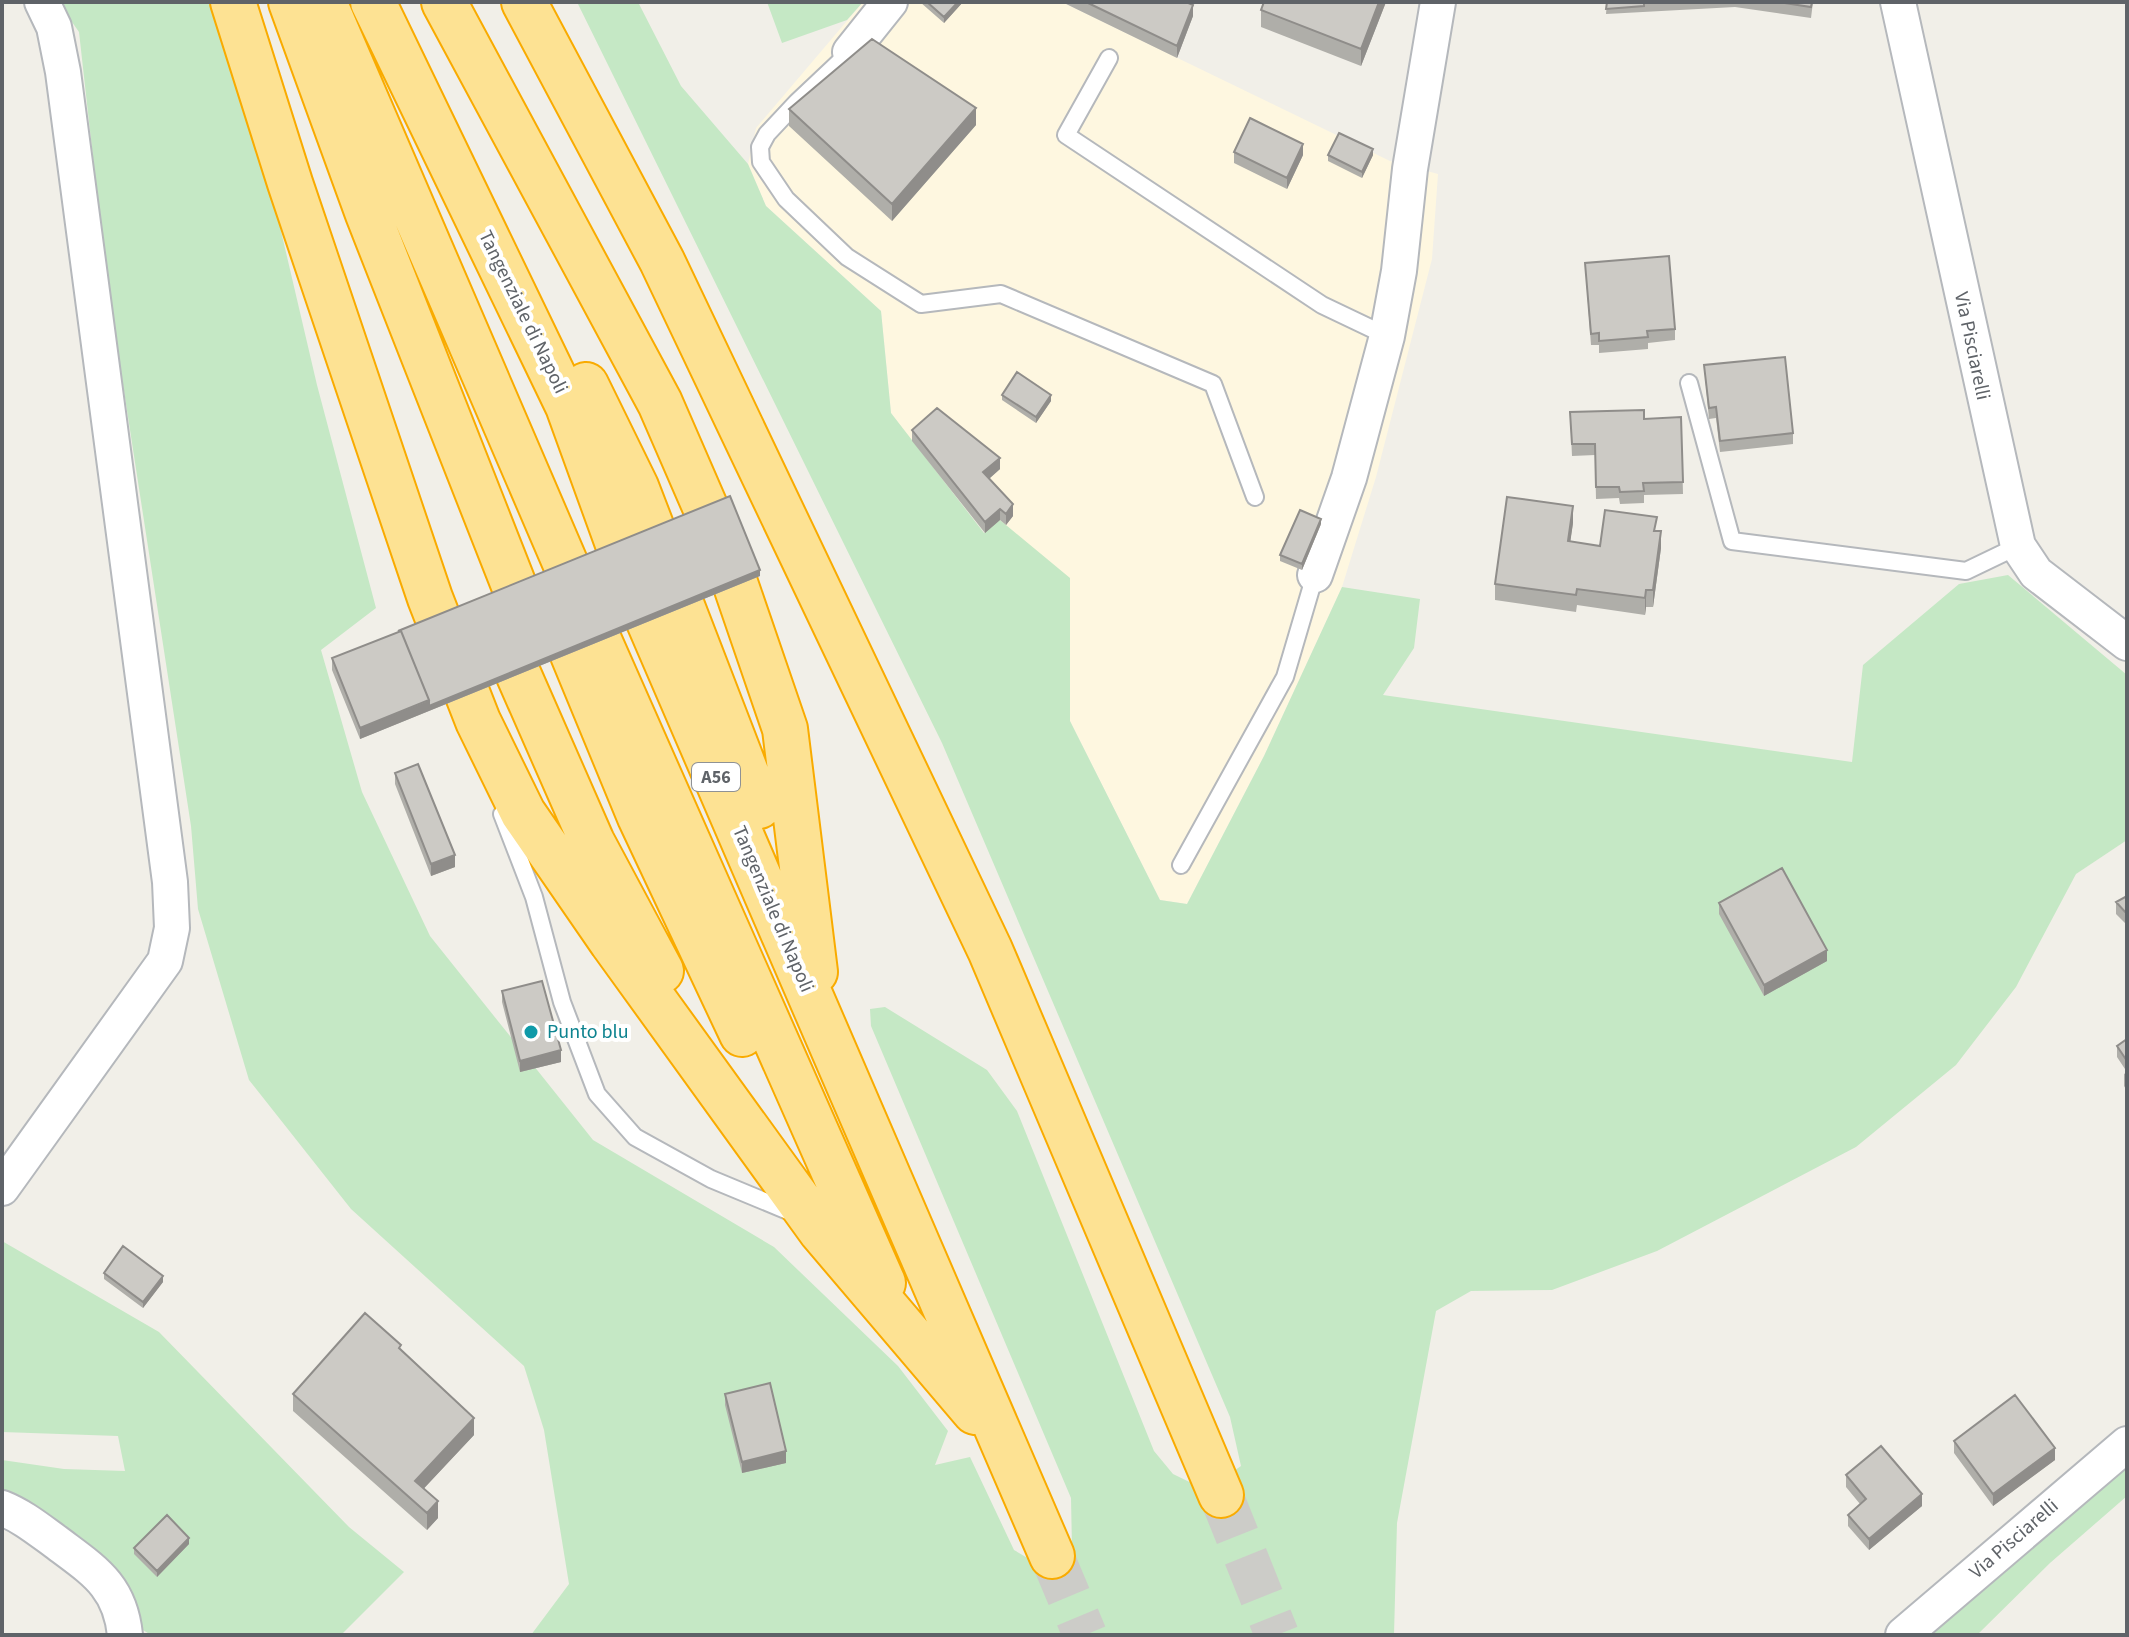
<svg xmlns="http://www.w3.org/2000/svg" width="2129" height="1637" viewBox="0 0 2129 1637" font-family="'Source Sans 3',sans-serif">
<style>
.commercial{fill:#fef7e0}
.green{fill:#c5e8c5}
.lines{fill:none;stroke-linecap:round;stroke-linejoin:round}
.motorway-tunnel{stroke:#ccccc8;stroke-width:44;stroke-dasharray:44 22;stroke-linecap:butt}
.service-casing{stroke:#b5b8bc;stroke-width:20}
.minor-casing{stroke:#b5b8bc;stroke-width:38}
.motorway-casing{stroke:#f9ab00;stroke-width:48}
.service{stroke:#fff;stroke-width:16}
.minor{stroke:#fff;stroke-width:34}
.motorway{stroke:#fde293;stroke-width:44}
.wall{fill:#afaea9}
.shaded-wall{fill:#8f8d8a}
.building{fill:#cccac5;stroke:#8f8d8a;stroke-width:2}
.culture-dot{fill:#0f9aa8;stroke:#fff;stroke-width:3}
.labels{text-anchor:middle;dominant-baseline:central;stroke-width:8;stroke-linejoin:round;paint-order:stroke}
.shield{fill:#fff;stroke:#8f9295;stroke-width:2}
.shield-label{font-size:18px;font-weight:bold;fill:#5f6368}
.street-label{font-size:20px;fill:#5f6368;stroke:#fff}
.culture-label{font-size:20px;fill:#0d838f;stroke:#fff;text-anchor:start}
</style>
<rect width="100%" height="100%" fill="#f1efe8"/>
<!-- commercial -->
<path class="commercial" d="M 863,2 L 1062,2 L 1390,161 L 1438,174 L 1432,259 L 1376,477 L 1342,587 L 1264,756 L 1187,904 L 1160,900 L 1070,721 L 1070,578 L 985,533 L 912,441 L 891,413 L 881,311 L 766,206 L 748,164 L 756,128 Z"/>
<!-- green -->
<path class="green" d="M 58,2 L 218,2 L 270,184 L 317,385 L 376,608 L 321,650 L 362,792 L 430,936 L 593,1140 L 774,1247 L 898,1366 L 948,1431 L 935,1465 L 970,1457 L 1014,1550 L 1036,1563 L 1072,1548 L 1071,1498 L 871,1026 L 870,1009 L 885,1007 L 987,1070 L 1017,1111 L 1154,1451 L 1173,1474 L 1206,1490 L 1241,1466 L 1230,1417 L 942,743 L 577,2 L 638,2 L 681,86 L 748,164 L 766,206 L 881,311 L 891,413 L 984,533 L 1000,520 L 1070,578 L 1070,721 L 1160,900 L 1187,904 L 1264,756 L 1342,587 L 1420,599 L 1414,648 L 1383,695 L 1852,762 L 1863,665 L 1959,584 L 2008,575 L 2127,675 L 2127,840 L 2076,874 L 2016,987 L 1956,1065 L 1856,1147 L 1657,1251 L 1552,1290 L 1471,1291 L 1436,1311 L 1397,1523 L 1394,1635 L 531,1635 L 569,1584 L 544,1430 L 524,1366 L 351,1209 L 249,1080 L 198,909 L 191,826 L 106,274 L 79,32 Z
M 767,2 L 863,2 L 847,20 L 782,43 Z
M 2,1241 L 159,1332 L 349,1527 L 404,1572 L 341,1635 L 151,1635 L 143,1630 L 114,1572 L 52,1518 L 2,1492 L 2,1460 L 64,1469 L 125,1471 L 118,1436 L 2,1432 Z
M 2127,1462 L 2127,1496 L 2050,1563 L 1977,1635 L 1926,1635 Z"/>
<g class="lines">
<!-- motorway-tunnel -->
<path class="motorway-tunnel" d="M 1221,1495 L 1277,1635
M 1052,1556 L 1085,1635"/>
<defs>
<path id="service" d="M 850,52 L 797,102 L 767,134 L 760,147 L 761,162 L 786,199 L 847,257 L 921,304 L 1001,294 L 1213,384 L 1255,497
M 1109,58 L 1066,135 L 1322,305 L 1387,336
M 1689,383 L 1732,541 L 1966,571 L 2018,546
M 502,814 L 534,897 L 562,1002 L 597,1094 L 635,1137 L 711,1179 L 793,1213
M 1181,865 L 1285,677 L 1315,575"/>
<path id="minor" d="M 1898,2 L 2018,546 L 2036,573 L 2127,643
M 850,52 L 890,2
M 1315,575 L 1349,478 L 1387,336 L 1399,271 L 1410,169 L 1438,2
M 2,1188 L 165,961 L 172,928 L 170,882 L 63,72 L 54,27 L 42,2
M 2,1508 C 22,1516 38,1529 56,1542 C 93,1570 120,1585 125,1635
M 1903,1635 L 2127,1444"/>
<path id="motorway" d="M 233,2 L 290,183 L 430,598 L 478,721 L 523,813 L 612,942 L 821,1231 L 975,1412
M 291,2 L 368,214 L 535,639
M 324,2 L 582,602 L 883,1283
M 373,2 L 568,406 L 631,580 L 1052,1556
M 444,2 L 660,403 L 723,548 L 785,729 L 815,972
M 524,2 L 662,261 L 990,950 L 1221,1495
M 586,385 L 636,487 L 759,806
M 495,621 L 592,842 L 661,971
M 567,640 L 640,817 L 742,1034"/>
</defs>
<!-- service casing -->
<use href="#service" class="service-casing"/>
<!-- minor casing -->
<use href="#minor" class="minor-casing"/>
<!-- motorway casing -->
<use href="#motorway" class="motorway-casing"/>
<!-- service -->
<use href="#service" class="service"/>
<!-- minor -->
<use href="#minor" class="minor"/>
<!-- motorway -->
<use href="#motorway" class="motorway"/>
</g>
<!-- wall -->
<path class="wall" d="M 920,2 L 963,2 L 944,23 Z
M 1062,2 L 1186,2 L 1193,16 L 1177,58 Z
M 1386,2 L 1361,66 L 1261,27 L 1261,10 Z
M 1607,2 L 1813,2 L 1811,18 L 1735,7 L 1606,14 Z
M 789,109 L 976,125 L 892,221 L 789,126 Z
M 1234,152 L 1303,155 L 1287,189 L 1234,163 Z
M 1328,155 L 1373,155 L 1362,178 L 1328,161 Z
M 1585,263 L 1675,329 L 1675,340 L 1648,343 L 1648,349 L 1599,353 L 1599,345 L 1591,345 Z
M 1704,365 L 1793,433 L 1793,444 L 1720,452 L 1716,418 L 1709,419 Z
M 1002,395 L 1051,401 L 1036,423 L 1002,400 Z
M 1570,412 L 1644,419 L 1681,417 L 1683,494 L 1644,495 L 1644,503 L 1620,504 L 1619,498 L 1596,499 L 1595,455 L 1572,456 Z
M 912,430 L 1000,469 L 989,479 L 1013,516 L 1006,525 L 1000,520 L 985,533 L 912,441 Z
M 1573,523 L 1570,542 L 1600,546 L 1657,531 L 1661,548 L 1653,607 L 1646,607 L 1645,615 L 1577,605 L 1576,612 L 1495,600 L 1495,584 Z
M 1321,524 L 1302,570 L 1280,561 L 1280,555 Z
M 760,576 L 360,739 L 332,670 L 332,658 Z
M 395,773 L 455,867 L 431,876 L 395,784 Z
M 2127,896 L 2127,925 L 2116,914 L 2116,902 Z
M 1719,903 L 1827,961 L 1764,996 L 1719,914 Z
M 502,991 L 561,1062 L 520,1072 L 502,1002 Z
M 2127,1039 L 2127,1091 L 2124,1086 L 2124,1074 L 2127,1072 L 2117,1057 L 2117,1046 Z
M 104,1273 L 163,1282 L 143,1308 L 104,1279 Z
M 401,1351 L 474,1435 L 424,1488 L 438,1518 L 427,1530 L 293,1411 L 293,1394 Z
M 725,1394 L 786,1463 L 742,1473 L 725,1405 Z
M 1954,1441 L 2055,1460 L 1993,1506 L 1954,1453 Z
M 1846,1475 L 1922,1506 L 1869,1550 L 1848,1526 L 1848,1515 L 1860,1504 L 1846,1487 Z
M 189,1544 L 157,1577 L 134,1554 L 134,1548 Z"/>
<!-- shaded-wall -->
<path class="shaded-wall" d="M 958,2 L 963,2 L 944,23 L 944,17 Z
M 1379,2 L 1386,2 L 1361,66 L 1361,49 Z
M 1193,5 L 1193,16 L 1177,58 L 1177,46 Z
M 976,108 L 976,125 L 892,221 L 892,204 Z
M 1303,144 L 1303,155 L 1287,189 L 1287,178 Z
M 1373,149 L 1373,155 L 1362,178 L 1362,172 Z
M 1051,395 L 1051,401 L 1036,423 L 1036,417 Z
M 1000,458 L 1000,469 L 983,484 L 983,472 Z
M 1013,504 L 1013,516 L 1006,525 L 1006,514 Z
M 1573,506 L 1573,523 L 1568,558 L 1568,541 Z
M 1000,509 L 1000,520 L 985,533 L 985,522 Z
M 1321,519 L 1321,524 L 1302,570 L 1302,564 Z
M 1661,531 L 1661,548 L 1653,607 L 1653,590 Z
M 760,570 L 760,576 L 360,739 L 360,728 Z
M 1646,590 L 1646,607 L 1645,615 L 1645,598 Z
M 455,855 L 455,867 L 431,876 L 431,864 Z
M 1827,950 L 1827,961 L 1764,996 L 1764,985 Z
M 561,1050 L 561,1062 L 520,1072 L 520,1061 Z
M 163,1276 L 163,1282 L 143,1308 L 143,1302 Z
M 474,1418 L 474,1435 L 415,1498 L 415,1481 Z
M 2055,1448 L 2055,1460 L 1993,1506 L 1993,1494 Z
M 786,1451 L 786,1463 L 742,1473 L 742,1462 Z
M 1922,1494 L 1922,1506 L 1869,1550 L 1869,1539 Z
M 438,1501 L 438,1518 L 427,1530 L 427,1513 Z
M 189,1538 L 189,1544 L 157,1577 L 157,1571 Z"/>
<!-- building -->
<path class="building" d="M 927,2 L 958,2 L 944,17 Z
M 1086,2 L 1186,2 L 1193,5 L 1177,46 Z
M 1264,2 L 1379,2 L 1361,49 L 1261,10 Z
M 1607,2 L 1644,2 L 1644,6 L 1606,9 Z
M 1778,2 L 1812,2 L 1811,7 Z
M 872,39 L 976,108 L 892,204 L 789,109 Z
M 1250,118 L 1303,144 L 1287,178 L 1234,152 Z
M 1339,133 L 1373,149 L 1362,172 L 1328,155 Z
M 1669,256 L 1675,329 L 1647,331 L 1648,337 L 1599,341 L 1599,333 L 1591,334 L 1585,263 Z
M 1785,357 L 1793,433 L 1720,441 L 1716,407 L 1709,408 L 1704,365 Z
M 1017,372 L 1051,395 L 1036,417 L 1002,395 Z
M 937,408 L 1000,458 L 983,472 L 1013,504 L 1006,514 L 1000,509 L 985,522 L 912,430 Z
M 1644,410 L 1644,419 L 1681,417 L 1683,482 L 1643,483 L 1644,491 L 1620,492 L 1619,487 L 1596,487 L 1595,444 L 1572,444 L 1570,412 Z
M 730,496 L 760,570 L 429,706 L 429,700 L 401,631 L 398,631 Z
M 1507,497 L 1573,506 L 1568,541 L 1600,546 L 1605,510 L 1657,517 L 1654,531 L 1661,531 L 1653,590 L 1646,590 L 1645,598 L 1577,589 L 1576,595 L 1495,584 Z
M 1300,510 L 1321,519 L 1302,564 L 1280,555 Z
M 401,631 L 429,700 L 360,728 L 332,658 Z
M 418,764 L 455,855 L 431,864 L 395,773 Z
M 1782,868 L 1827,950 L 1764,985 L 1719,903 Z
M 2127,896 L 2127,914 L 2116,902 Z
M 542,981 L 561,1050 L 520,1061 L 502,991 Z
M 2127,1039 L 2127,1061 L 2117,1046 Z
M 123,1246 L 163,1276 L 143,1302 L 104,1273 Z
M 365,1313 L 401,1345 L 399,1348 L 474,1418 L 415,1481 L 438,1501 L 427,1513 L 293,1394 Z
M 770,1383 L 786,1451 L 742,1462 L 725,1394 Z
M 2015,1395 L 2055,1448 L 1993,1494 L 1954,1441 Z
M 1881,1446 L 1922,1494 L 1869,1539 L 1848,1515 L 1866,1499 L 1846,1475 Z
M 167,1515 L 189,1538 L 157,1571 L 134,1548 Z"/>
<!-- markers -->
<circle class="culture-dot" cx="531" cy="1032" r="8"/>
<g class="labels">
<!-- shield labels -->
<rect class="shield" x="692" y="763" width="48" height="28" rx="6"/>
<g class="shield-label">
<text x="716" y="777">A56</text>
</g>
<!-- street labels -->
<g class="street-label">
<text transform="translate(523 312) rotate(64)">Tangenziale di Napoli</text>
<text transform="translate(1972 346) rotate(78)">Via Pisciarelli</text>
<text transform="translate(773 909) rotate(67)">Tangenziale di Napoli</text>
<text transform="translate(2014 1539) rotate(-41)">Via Pisciarelli</text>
</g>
<!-- culture labels -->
<g class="culture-label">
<text x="547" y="1032">Punto blu</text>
</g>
</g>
<!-- border -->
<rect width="2129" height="1637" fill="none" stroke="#5f6368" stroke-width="8"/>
</svg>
